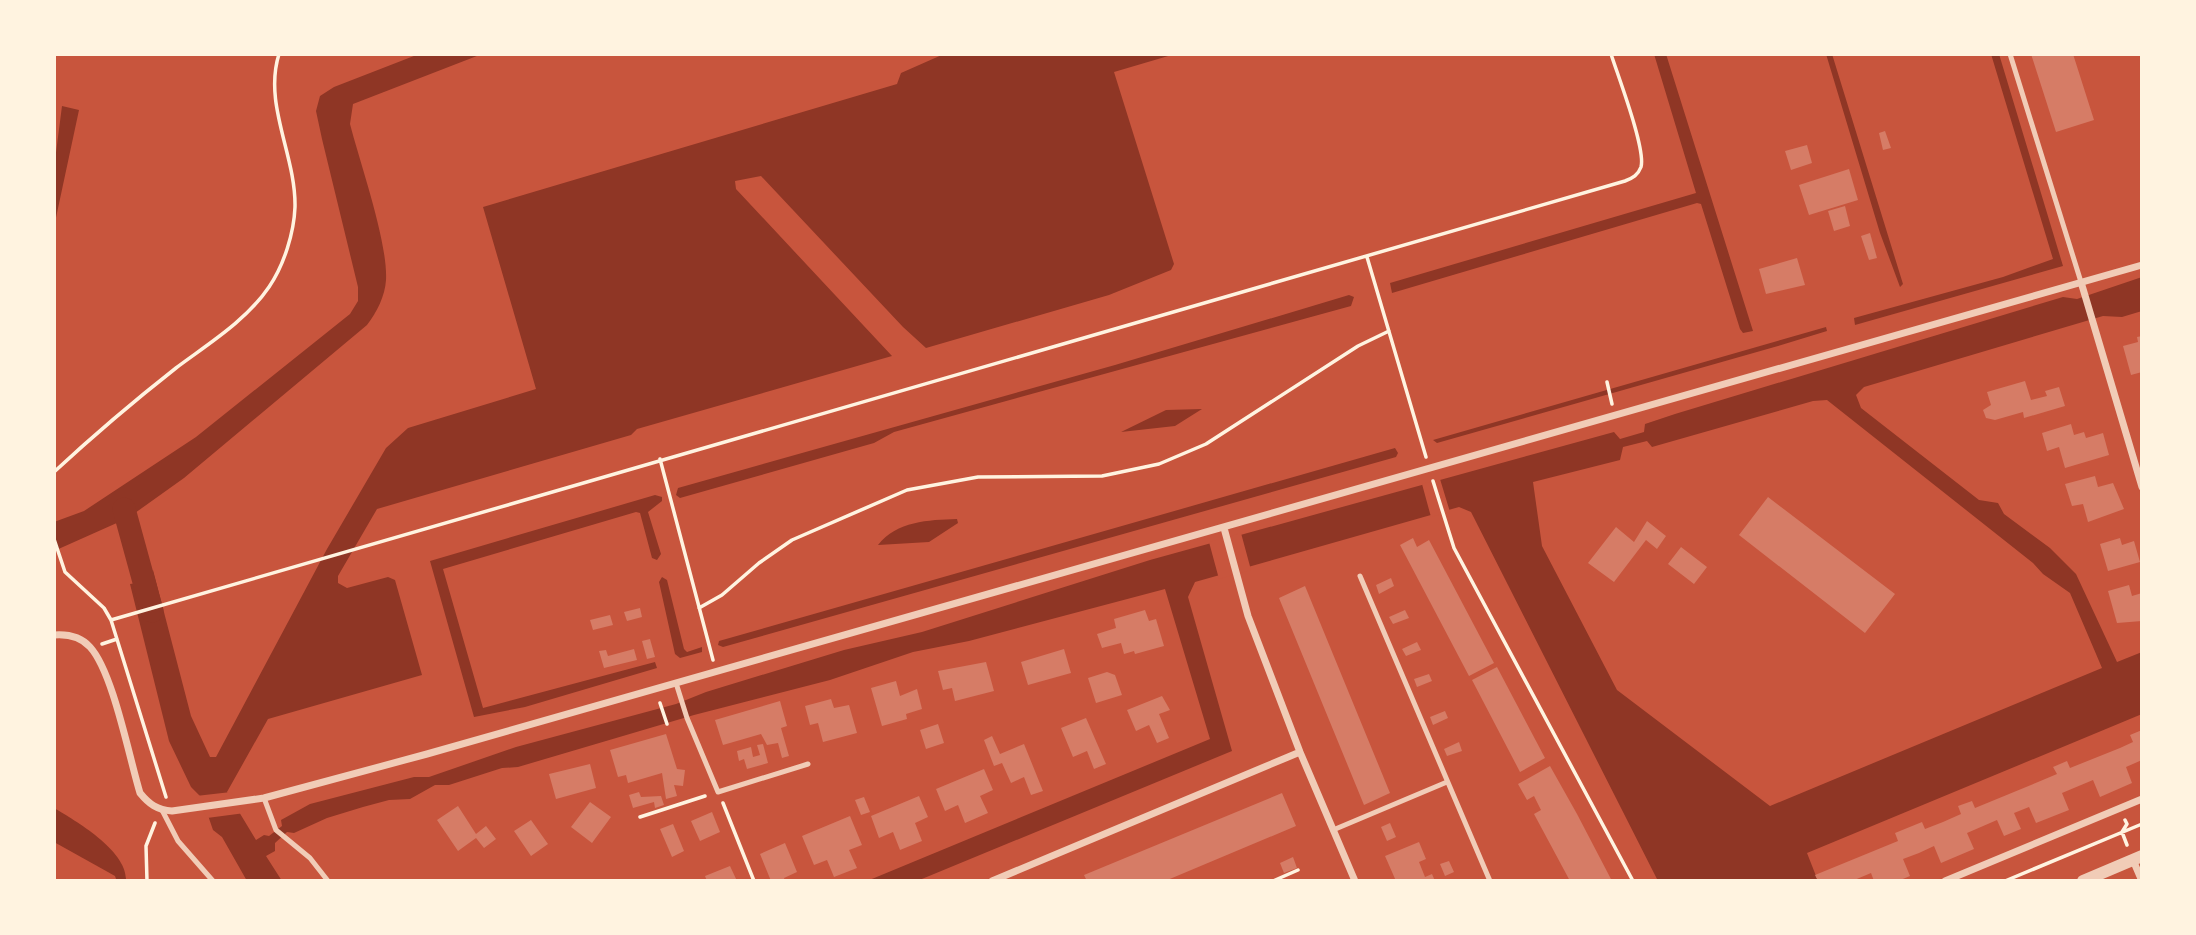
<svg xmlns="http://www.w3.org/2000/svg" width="2196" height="935" viewBox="0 0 2196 935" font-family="'Alegreya Sans',sans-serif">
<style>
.water{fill:#8f3625;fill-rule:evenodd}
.pier{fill:#c8553d}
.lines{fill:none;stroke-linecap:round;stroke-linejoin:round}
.canal{stroke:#8f3625;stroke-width:23}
.building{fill:#d67c66}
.path{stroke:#fff3e0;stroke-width:3.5}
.service{stroke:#f1ccb7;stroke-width:5}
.minor{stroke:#f1ccb7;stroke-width:7}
.tertiary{stroke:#f1ccb7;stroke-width:12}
</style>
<rect width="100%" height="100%" fill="#c8553d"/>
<!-- water -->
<path class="water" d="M 419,54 L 482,54 L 353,104 L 350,124 C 360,163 388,242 386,280 C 385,296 377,312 367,325 L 184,478 L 135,513 L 141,534 L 125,539 L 119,522 L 54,551 L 54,522 L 84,511 L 196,437 L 350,314 L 358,301 L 358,287 L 322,139 L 316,111 L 320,96 L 334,87 Z
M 944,54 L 1175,54 L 1114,72 L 1174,264 L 1171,270 L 1109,295 L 926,348 L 903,327 L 761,176 L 735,181 L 736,189 L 892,356 L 637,429 L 631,435 L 377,509 L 338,576 L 338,583 L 347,588 L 388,577 L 395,580 L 422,675 L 268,719 L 227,792 L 256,840 L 264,835 L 269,836 L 282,826 L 281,820 L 310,804 L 414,777 L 429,777 L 516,747 L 676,704 L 706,692 L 844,650 L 922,632 L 1150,560 L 1614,432 L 1620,439 L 1644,432 L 1645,424 L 1675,414 L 2063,297 L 2077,299 L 2142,277 L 2142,311 L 2122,317 L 2103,316 L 1864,387 L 1856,395 L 1861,408 L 1979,500 L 1998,503 L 2004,514 L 2050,548 L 2076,574 L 2117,662 L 2142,652 L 2142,714 L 1807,853 L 1818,881 L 1658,881 L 1471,512 L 1459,507 L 1195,582 L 1188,597 L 1232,751 L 917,881 L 867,881 L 1210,739 L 1165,589 L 969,641 L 913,652 L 830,680 L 694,715 L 518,767 L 502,768 L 449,785 L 435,785 L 410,799 L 389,800 L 363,807 L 327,818 L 294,833 L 287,832 L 275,843 L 275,851 L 266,856 L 282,881 L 247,881 L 222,837 L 213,830 L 202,798 L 191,787 L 169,741 L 130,584 L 144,582 L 153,570 L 191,716 L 210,757 L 216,757 L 327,549 L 386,448 L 408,428 L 536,389 L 483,207 L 897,84 L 901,73 ZM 1827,400 L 2033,563 L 2043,574 L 2070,593 L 2102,668 L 1770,806 L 1617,690 L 1542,546 L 1533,482 L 1620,460 L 1623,447 L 1647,441 L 1652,447 L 1813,401 Z
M 1654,54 L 1666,54 L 1753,331 L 1743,333 L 1740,329 L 1701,204 L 1697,203 L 1392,293 L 1390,283 L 1696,193 Z
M 1826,54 L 1832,54 L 1903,284 L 1900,287 L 1880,233 Z
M 1991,54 L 1999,54 L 2063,266 L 1855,325 L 1854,318 L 2003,277 L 2053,259 Z
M 62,106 L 79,110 L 54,227 L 54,168 Z
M 1349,295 L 1354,297 L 1351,306 L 894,432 L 874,443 L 680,498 L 676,495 L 678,488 L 1115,365 Z
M 1826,327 L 1827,331 L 1778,346 L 1437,443 L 1433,440 Z
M 1202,409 L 1175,426 L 1121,432 L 1166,410 Z
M 1395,448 L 1398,453 L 1396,457 L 723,647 L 718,645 L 719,641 Z
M 655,495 L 662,497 L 662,501 L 648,512 L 661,554 L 657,560 L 652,558 L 640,513 L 636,512 L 443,569 L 483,708 L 655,662 L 657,668 L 525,707 L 474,717 L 430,561 Z
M 957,519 L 958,523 L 929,542 L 878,545 C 897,521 928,520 957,519 Z
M 662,577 L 667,580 L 684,649 L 687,652 L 702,647 L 702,652 L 680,658 L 675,654 L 659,582 Z
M 54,808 C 76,821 128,851 126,881 L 116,879 L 115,876 L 54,842 Z"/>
<!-- pier -->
<path class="pier" d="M 1440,479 L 1450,512 L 1431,517 L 1422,484 Z
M 1241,533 L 1251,570 L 1219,579 L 1209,542 Z
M 231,792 L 245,813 L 207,818 L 196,796 Z"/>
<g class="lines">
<!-- canal -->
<path class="canal" d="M 124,509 L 152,611"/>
</g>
<!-- building -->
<path class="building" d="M 2031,54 L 2073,54 L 2094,120 L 2056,132 Z
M 1885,131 L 1891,148 L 1883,150 L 1879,133 Z
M 1807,145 L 1812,163 L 1791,170 L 1785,151 Z
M 1849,169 L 1858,200 L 1809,215 L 1799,185 Z
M 1845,206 L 1850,226 L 1834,231 L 1828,211 Z
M 1870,233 L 1877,258 L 1869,260 L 1861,236 Z
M 1797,258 L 1805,285 L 1766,294 L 1759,269 Z
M 2142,336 L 2142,372 L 2131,375 L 2123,346 L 2138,342 L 2137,337 Z
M 2025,381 L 2031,400 L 2047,396 L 2045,391 L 2059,387 L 2065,406 L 2024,418 L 2023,412 L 1995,420 L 1986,418 L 1983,410 L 1991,405 L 1987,392 Z
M 2071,424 L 2074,435 L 2084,432 L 2086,438 L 2103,433 L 2109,455 L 2065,468 L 2059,447 L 2047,451 L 2042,433 Z
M 2095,476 L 2098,487 L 2113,483 L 2124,509 L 2088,522 L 2083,504 L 2072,506 L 2065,484 Z
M 1768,497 L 1895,594 L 1865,633 L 1739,535 Z
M 1647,521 L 1666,536 L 1657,549 L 1646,540 L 1614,582 L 1588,563 L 1616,527 L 1634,542 Z
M 1413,538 L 1417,547 L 1429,540 L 1494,663 L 1469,676 L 1400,545 Z
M 2120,538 L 2122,545 L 2134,541 L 2140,562 L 2108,571 L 2100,544 Z
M 1681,547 L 1707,567 L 1694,584 L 1668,564 Z
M 1391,578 L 1394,586 L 1379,594 L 1376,585 Z
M 2129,585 L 2132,596 L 2142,593 L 2142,621 L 2117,623 L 2108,591 Z
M 1305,586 L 1390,793 L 1364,805 L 1279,598 Z
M 640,608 L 642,617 L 627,621 L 624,612 Z
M 1145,610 L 1149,621 L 1156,619 L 1164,646 L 1135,654 L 1134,651 L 1124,654 L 1121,643 L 1102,648 L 1097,634 L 1116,628 L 1114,619 Z
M 1405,610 L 1409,618 L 1393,624 L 1389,617 Z
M 610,615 L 613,625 L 593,630 L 590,620 Z
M 650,639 L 655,657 L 647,659 L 642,641 Z
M 1417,642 L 1421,650 L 1406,656 L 1402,649 Z
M 634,649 L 637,660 L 604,668 L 599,651 L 606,650 L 608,656 Z
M 1064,649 L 1071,673 L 1028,685 L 1021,662 Z
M 986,662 L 994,691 L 955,701 L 952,688 L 943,690 L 938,671 Z
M 1497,667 L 1545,758 L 1520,772 L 1472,680 Z
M 1107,672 L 1115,675 L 1122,695 L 1096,703 L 1088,678 Z
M 1429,674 L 1432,681 L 1417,687 L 1414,679 Z
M 896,681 L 900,696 L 917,689 L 922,709 L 906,714 L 907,719 L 882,726 L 871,688 Z
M 1162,696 L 1170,710 L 1159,714 L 1169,738 L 1157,743 L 1149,725 L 1136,731 L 1127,710 Z
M 831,699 L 834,708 L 849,705 L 857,733 L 823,742 L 818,723 L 810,725 L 805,706 Z
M 780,701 L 787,726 L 781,728 L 789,756 L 782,758 L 778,743 L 767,745 L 761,734 L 723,745 L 715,720 Z
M 1445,711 L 1448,718 L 1433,725 L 1430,717 Z
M 1086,718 L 1106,764 L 1094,769 L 1087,751 L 1073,757 L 1061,728 Z
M 938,724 L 944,743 L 926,749 L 920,730 Z
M 2142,730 L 2142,760 L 2126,767 L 2132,783 L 2100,797 L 2093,780 L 2062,793 L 2069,810 L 2036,823 L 2029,807 L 2014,813 L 2021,829 L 2004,836 L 1997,820 L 1967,833 L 1974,849 L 1941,863 L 1934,846 L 1919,853 L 1903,859 L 1910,876 L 1898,881 L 1874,881 L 1871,873 L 1852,881 L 1818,881 L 1815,875 L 1898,841 L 1895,833 L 1922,822 L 1925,829 L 1943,822 L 1961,814 L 1958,806 L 1972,801 L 1975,808 L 2038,782 L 2057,774 L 2053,767 L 2067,761 L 2070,768 L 2120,748 L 2133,742 L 2130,735 Z
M 666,734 L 677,769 L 685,770 L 683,786 L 674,785 L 677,796 L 666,799 L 662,773 L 628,783 L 626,775 L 618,777 L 610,750 Z
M 992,736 L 1000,754 L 1024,744 L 1043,791 L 1031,795 L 1024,777 L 1011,783 L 1002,763 L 994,766 L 984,740 Z
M 1459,742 L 1462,751 L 1447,756 L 1444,749 Z
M 763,744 L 768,763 L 747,769 L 744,759 L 739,761 L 737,751 L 751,747 L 753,757 L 760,755 L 757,745 Z
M 590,764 L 596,788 L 556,799 L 549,774 Z
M 1550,766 L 1577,814 L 1612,881 L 1570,881 L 1534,814 L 1541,810 L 1534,796 L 1527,800 L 1518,784 Z
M 984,769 L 993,790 L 980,796 L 988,813 L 965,823 L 958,805 L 945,811 L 936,789 Z
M 639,792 L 641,797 L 661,796 L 664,805 L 655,808 L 654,802 L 633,808 L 629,795 Z
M 1282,793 L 1296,826 L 1165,881 L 1087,881 L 1084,875 Z
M 919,796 L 928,817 L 915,823 L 922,841 L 900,850 L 893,832 L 879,838 L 871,816 Z
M 864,797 L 870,812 L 861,815 L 855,800 Z
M 590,802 L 611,817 L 592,843 L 571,827 Z
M 458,806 L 476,834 L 486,826 L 496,839 L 484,848 L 476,838 L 458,851 L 437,820 Z
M 712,812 L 720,832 L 700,841 L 691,821 Z
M 850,816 L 862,845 L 849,850 L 857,868 L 834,877 L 827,860 L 814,865 L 802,836 Z
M 531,820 L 548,844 L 531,856 L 514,831 Z
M 1390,823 L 1396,837 L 1387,841 L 1381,827 Z
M 673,824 L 684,851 L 672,857 L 660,829 Z
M 1419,842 L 1426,859 L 1419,862 L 1425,877 L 1432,874 L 1435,881 L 1396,881 L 1385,856 Z
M 785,843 L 797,872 L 784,878 L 785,881 L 771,881 L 760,854 Z
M 1293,857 L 1297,868 L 1284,873 L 1280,863 Z
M 1449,861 L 1454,872 L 1445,876 L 1440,864 Z
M 730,866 L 737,881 L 707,881 L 705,876 Z"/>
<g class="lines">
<!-- path -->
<path class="path" d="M 1367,257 L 1426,457
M 1607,382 L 1612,404
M 660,459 L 713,660
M 54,472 C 94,435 134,401 176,368 C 208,344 246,321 269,287 C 284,265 294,233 295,207 C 296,155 263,105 279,54
M 1433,481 L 1454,548 L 1633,881
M 54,539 L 65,572 L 104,608 L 111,620 L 166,797
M 699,608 L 722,595 L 759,563 L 792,540 L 907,490 L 978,477 L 1102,476 L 1159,464 L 1206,444 L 1358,346 L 1389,331
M 111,620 L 1625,181 C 1633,178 1638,175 1641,167 C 1646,149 1618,76 1611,54
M 102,644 L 117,639
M 660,703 L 667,724
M 723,803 L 754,881
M 640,817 L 705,796
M 2125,820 L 2127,824 L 2122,832 L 2127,845
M 147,881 L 146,846 L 155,823
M 1273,881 L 1298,870
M 2005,881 L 2142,824"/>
<!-- service -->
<path class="service" d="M 2010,54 L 2081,282
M 1360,576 L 1490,881
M 676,683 L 687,718 L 718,792 L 808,764
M 264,798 L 276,830 L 310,858 L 328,881
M 162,810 L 178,841 L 213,881
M 1333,830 L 1447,782"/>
<!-- minor -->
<path class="minor" d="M 2081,282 L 2142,487
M 1224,528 L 1248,616 L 1300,752 L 1355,881
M 54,635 C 67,634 81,637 90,647 C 113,672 129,757 140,793 C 149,804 157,810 172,811 L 264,798 L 427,754 L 2142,265
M 2133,860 L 2142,881
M 992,881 L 1300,752
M 1945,881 L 2142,799"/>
<!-- tertiary -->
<path class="tertiary" d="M 2083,881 L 2142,856"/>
</g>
<!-- border -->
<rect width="2196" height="935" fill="none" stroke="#fff3e0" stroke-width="112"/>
</svg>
